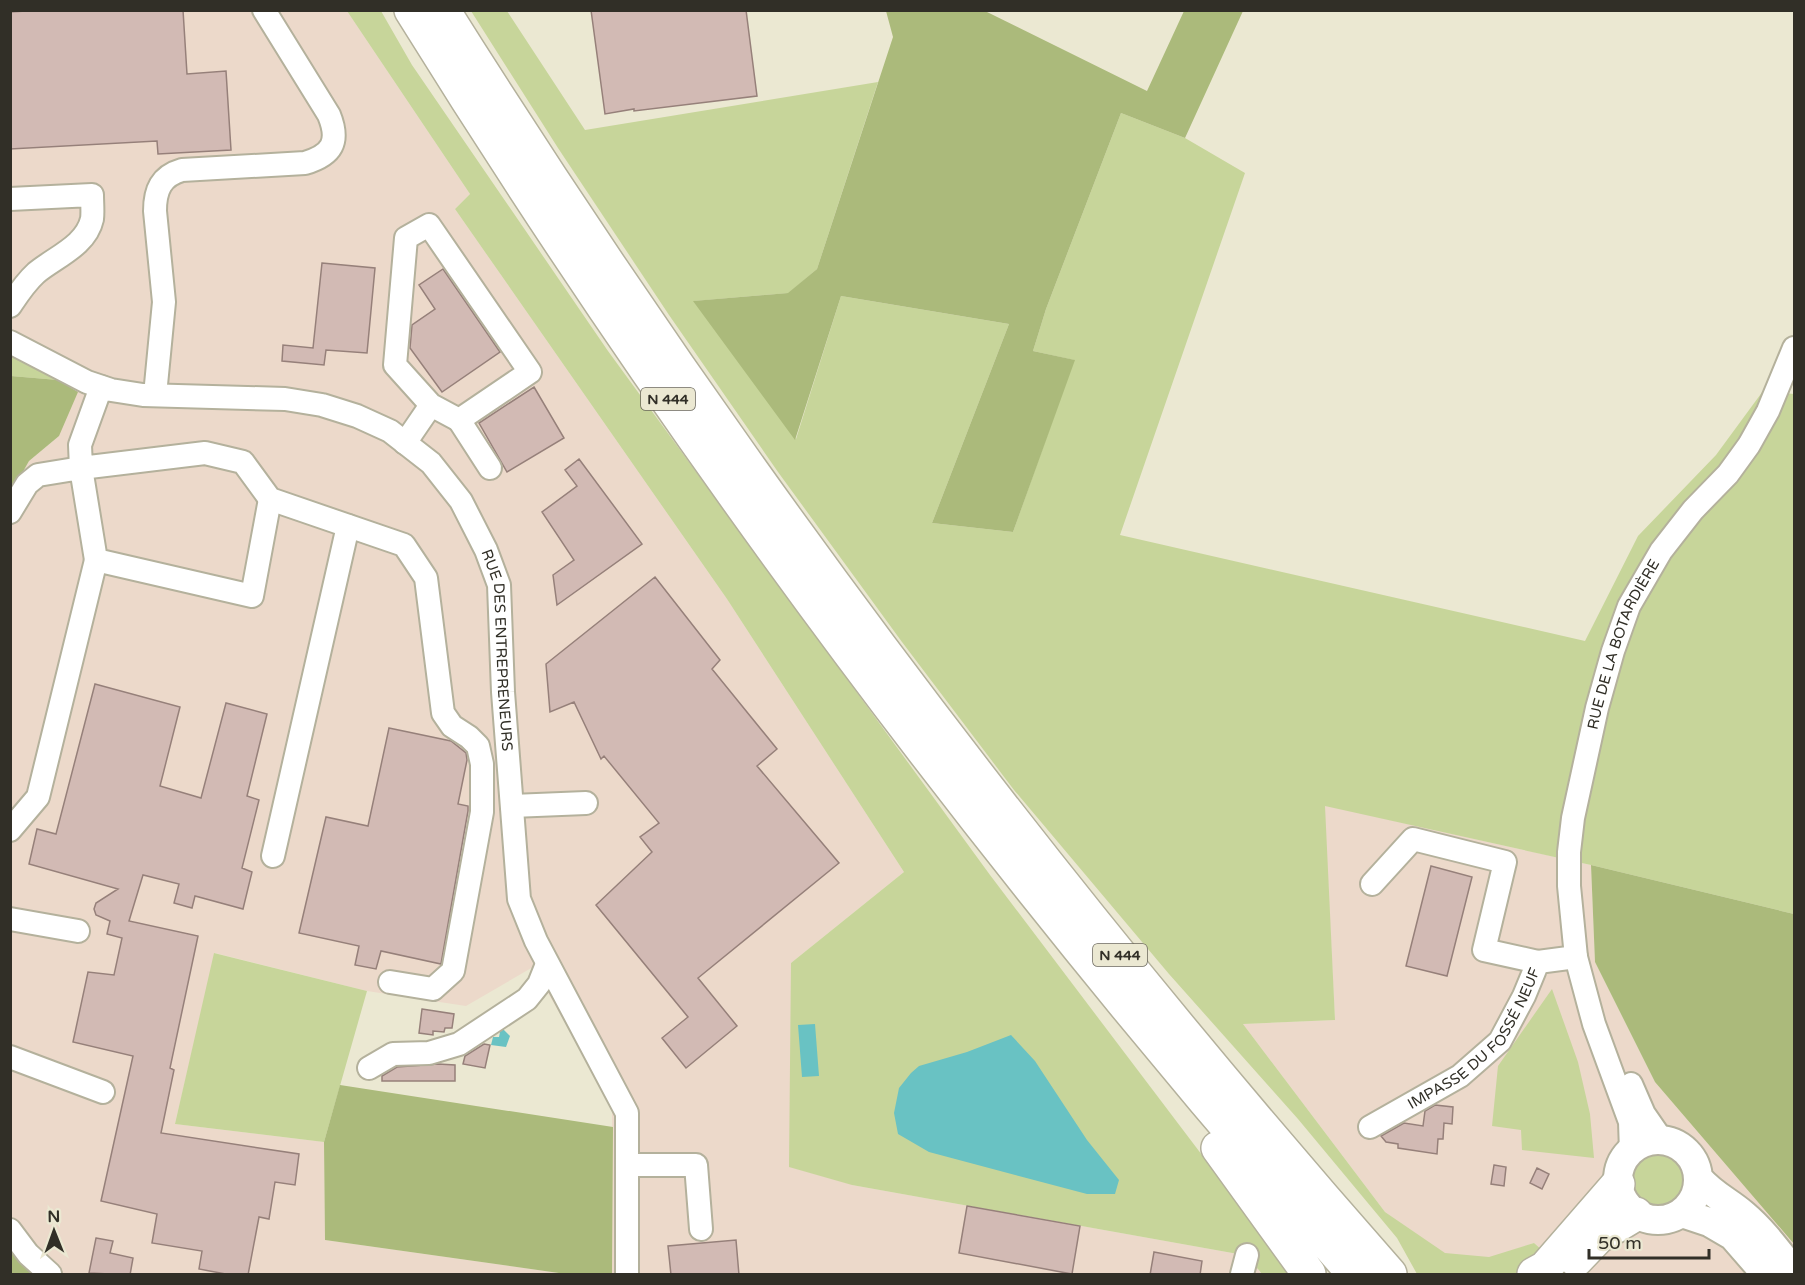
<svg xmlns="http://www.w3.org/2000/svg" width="1805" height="1285" viewBox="0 0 1805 1285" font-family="'Varela Round',sans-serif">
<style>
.industrial{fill:#ecd9ca}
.green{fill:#c7d59a}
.forest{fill:#abba7b}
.water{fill:#69c2c3}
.building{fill:#d2bab4;stroke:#96807a;stroke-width:1.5}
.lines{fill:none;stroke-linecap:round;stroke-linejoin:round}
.minor-casing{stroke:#b4b19c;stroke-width:26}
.major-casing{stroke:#b4b19c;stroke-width:32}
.highway-casing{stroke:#b4b19c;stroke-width:36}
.minor{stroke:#fff;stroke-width:22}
.major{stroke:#fff;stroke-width:28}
.highway{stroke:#fff;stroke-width:33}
.labels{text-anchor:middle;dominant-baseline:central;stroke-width:4.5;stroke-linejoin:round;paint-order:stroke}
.shield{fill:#ebe8d2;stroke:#69665a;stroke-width:1.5}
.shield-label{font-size:14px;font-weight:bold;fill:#312f27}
.street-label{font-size:15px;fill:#312f27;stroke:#ebe8d2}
</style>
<rect width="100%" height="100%" fill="#ebe8d2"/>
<!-- industrial -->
<path class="industrial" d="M 10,11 L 347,11 L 470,194 L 455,209 L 727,599 L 904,872 L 791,963 L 852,1185 L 1238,1254 L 1258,1269 L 1262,1274 L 612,1274 L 612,1104 L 533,967 L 466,1006 L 367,991 L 215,953 L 175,1124 L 324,1142 L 325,1240 L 566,1274 L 43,1274 L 11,1244 L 11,493 L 29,461 L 59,436 L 58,380 L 11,354 Z
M 1324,805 L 1591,865 L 1595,962 L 1655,1082 L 1794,1244 L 1794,1274 L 1569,1274 L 1534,1243 L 1489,1258 L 1445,1254 L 1385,1212 L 1243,1024 L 1335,1020 Z"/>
<!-- green -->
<path class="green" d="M 347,11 L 381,11 L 412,65 L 608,351 L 990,875 L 1292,1274 L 1262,1274 L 1258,1269 L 1238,1254 L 852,1185 L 789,1167 L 791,963 L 904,872 L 727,599 L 455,209 L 470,194 Z
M 471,11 L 507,11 L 585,130 L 878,82 L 817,269 L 789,293 L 694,301 L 796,439 L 841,296 L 1009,324 L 932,523 L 1013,532 L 1074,360 L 1033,351 L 1046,309 L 1121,113 L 1185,138 L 1245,173 L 1120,535 L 1585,641 L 1638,536 L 1716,455 L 1763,391 L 1794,394 L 1794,914 L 1591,865 L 1325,806 L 1335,1020 L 1243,1024 L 1385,1212 L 1445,1253 L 1489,1257 L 1534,1243 L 1569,1274 L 1417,1274 L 1397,1238 L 1298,1119 L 1169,974 L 1014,790 L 902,642 L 778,472 L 669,315 L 558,148 Z
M 11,354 L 58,380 L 11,376 Z
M 214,953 L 367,991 L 324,1142 L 175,1124 Z
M 1552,989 L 1578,1062 L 1590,1114 L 1594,1158 L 1522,1150 L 1521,1130 L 1492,1126 L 1498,1066 Z
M1632 1179a26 26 0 1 1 52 0a26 26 0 1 1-52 0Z"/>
<!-- forest -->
<path class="forest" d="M 886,11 L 985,11 L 1147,91 L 1184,11 L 1243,11 L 1185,138 L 1121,113 L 1046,309 L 1033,351 L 1075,360 L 1013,532 L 932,523 L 1009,324 L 841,296 L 795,440 L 693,301 L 788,293 L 817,269 L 893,37 Z
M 11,376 L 58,380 L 78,392 L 59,436 L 29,461 L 11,493 Z
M 1591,865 L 1794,914 L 1794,1244 L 1655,1082 L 1595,962 Z
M 340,1085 L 613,1127 L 612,1274 L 566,1274 L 325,1240 L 324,1142 Z
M 11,1244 L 43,1274 L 11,1274 Z"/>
<!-- water -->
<path class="water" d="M 815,1024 L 819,1076 L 802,1077 L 798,1025 Z
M 501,1027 L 510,1036 L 506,1047 L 491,1045 L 493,1037 L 499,1037 Z
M 1011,1035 L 1035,1061 L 1087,1140 L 1119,1180 L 1115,1194 L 1087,1194 L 929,1152 L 898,1134 L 894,1113 L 899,1088 L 911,1073 L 919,1066 L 967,1052 Z"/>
<!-- building -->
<path class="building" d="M 42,10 L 183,10 L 187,74 L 226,71 L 231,150 L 158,154 L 157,141 L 10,149 L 10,12 Z
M 591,10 L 746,10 L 757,96 L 634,111 L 634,109 L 605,114 Z
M 322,263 L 375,268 L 367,353 L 326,350 L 324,365 L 282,361 L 283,345 L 313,348 Z
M 443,269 L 500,352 L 442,392 L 410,348 L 412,325 L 435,309 L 419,285 Z
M 534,387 L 564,438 L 507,472 L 479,423 Z
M 579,459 L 642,544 L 557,605 L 553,575 L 574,560 L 542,512 L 577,486 L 565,470 Z
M 655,577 L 720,660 L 712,669 L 777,749 L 757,766 L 839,863 L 698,978 L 737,1026 L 686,1068 L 662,1038 L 688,1017 L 596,905 L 652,852 L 640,837 L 659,823 L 604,756 L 601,759 L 574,702 L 550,712 L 546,664 Z
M 95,684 L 180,707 L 160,786 L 201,798 L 226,703 L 267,714 L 247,796 L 259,800 L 242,868 L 252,872 L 243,909 L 195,896 L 192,908 L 174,903 L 179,884 L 143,875 L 129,921 L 198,936 L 170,1068 L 174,1070 L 161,1133 L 299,1154 L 295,1185 L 275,1182 L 269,1219 L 259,1217 L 248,1275 L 231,1275 L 199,1269 L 202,1251 L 152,1243 L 157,1214 L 101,1201 L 133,1056 L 73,1042 L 88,972 L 114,975 L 122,938 L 107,934 L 110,921 L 96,915 L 94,909 L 96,903 L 118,889 L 29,864 L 37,829 L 56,834 Z
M 389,728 L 451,741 L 466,753 L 467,760 L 458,804 L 468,806 L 468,811 L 441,964 L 381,951 L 376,969 L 355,965 L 359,946 L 299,933 L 326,817 L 368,826 Z
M 1431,866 L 1472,877 L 1447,976 L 1406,966 Z
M 422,1009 L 454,1014 L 452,1028 L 445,1028 L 444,1032 L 433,1031 L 433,1035 L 419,1033 Z
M 484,1044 L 490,1045 L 485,1068 L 463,1064 L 465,1056 Z
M 438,1064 L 455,1065 L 455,1081 L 382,1081 L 382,1076 L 397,1067 Z
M 1435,1105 L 1453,1107 L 1452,1124 L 1444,1123 L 1443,1139 L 1438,1139 L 1437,1154 L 1398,1148 L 1398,1144 L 1386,1142 L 1381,1136 L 1404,1123 L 1423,1126 L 1425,1111 Z
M 1494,1165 L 1506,1167 L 1504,1186 L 1491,1184 Z
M 1537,1168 L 1549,1174 L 1542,1189 L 1530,1183 Z
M 967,1206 L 1080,1226 L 1072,1274 L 959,1253 Z
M 96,1238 L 113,1241 L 110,1253 L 133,1258 L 130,1275 L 89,1273 Z
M 736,1240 L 739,1275 L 671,1275 L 668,1246 Z
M 1154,1252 L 1202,1261 L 1200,1275 L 1150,1275 Z"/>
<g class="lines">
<defs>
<g id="minor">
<path d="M 10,199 L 92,195 C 92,203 93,212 92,219 C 86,246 55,257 36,273 C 25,283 18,294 10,306"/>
<path id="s1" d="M 10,342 L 87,382 L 111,390 L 143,395 L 285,399 L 322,405 L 357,416 L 390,431 L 431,463 L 461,501 L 486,550 L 499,585 L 503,692 L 519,899 L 536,941 L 627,1113 L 627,1274"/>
<path d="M 101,387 L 80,445 L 81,468 L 205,453 L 243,462 L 270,499 L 404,545 L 426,578 L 443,713 L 452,726 L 469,737 L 478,746 L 482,764 L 482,812 L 453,971 L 433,989 L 390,982"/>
<path d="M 155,395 L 164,302 L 155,211 C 155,190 161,176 182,170 L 305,163 C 332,155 340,142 329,115 L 264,10"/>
<path d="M 459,420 L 490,468"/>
<path d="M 405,443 L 431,405 L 395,365 L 406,238 L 429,225 L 530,372 L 459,420 L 431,405"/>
<path d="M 10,512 L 27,484 L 38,475 L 81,468 L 96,560 L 252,596 L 270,499"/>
<path d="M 512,806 L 586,803"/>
<path d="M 10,830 L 38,797 L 96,560"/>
<path d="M 273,856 L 348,526"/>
<path d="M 1372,884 L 1413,839 L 1505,862 L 1484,950 L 1538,962"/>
<path d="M 10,919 L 78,931"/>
<path d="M 10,1057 L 103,1092"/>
<path d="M 369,1068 L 393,1054 L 429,1053 L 459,1044 L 527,999 L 539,984 L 547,964"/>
<path d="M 1631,1084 L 1644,1114 L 1662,1140"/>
<path id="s2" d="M 1370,1127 L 1460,1076 L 1500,1041 L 1524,996 L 1538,962 L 1576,957"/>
<path id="s3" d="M 1631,1151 L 1630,1122 L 1594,1024 L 1576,957 L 1569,886 L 1569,852 L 1573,818 L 1597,708 L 1613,651 L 1629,606 L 1661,551 L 1693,510 L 1728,474 L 1749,445 L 1768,411 L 1794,348"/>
<path d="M 627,1165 L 696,1165 L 701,1229"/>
<path d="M 10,1230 L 28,1254 L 50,1274"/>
<path d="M 1242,1274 L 1247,1255"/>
</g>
<path id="major" d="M1618 1180a40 40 0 1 1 80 0a40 40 0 1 1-80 0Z
M 1699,1179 C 1714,1196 1728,1201 1744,1215 C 1763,1231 1778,1252 1794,1272
M 1682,1213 L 1709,1222 L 1733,1236 L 1766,1274"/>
<path id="highway" d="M 411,10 C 688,457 1007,880 1354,1274
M 443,10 C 724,457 1042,879 1390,1274
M 1218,1148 L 1309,1274
M 1576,1260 L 1598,1237 L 1636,1214
M 1534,1274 L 1545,1268 L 1618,1184"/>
</defs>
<!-- minor casing -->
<use href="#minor" class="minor-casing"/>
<!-- major casing -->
<use href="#major" class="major-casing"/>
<!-- highway casing -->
<use href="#highway" class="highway-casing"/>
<!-- minor -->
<use href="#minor" class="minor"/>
<!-- major -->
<use href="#major" class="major"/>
<!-- highway -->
<use href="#highway" class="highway"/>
</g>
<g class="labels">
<!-- shield labels -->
<g class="shield">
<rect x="641" y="388" width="54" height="22" rx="4.5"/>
<rect x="1093" y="944" width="54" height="22" rx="4.5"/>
</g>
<g class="shield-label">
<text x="668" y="399">N 444</text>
<text x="1120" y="955">N 444</text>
</g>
<!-- street labels -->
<g class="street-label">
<text stroke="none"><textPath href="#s3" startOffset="524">RUE DE LA BOTARDIÈRE</textPath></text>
<text stroke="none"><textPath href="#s1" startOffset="654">RUE DES ENTREPRENEURS</textPath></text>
<text stroke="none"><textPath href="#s2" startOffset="141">IMPASSE DU FOSSÉ NEUF</textPath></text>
</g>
</g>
<!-- border -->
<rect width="1805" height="1285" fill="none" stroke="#312f27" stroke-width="24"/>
<!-- north arrow -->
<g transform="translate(54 1231) rotate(359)" stroke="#ebe8d2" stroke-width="4.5" paint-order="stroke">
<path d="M0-4.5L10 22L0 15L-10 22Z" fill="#312f27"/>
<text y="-9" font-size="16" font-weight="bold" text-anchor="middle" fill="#312f27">N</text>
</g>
<!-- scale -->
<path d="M1589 1249v9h120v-9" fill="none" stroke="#312f27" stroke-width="3"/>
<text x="1598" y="1249" font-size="18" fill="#312f27" stroke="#ebe8d2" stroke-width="4.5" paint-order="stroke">50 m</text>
</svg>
